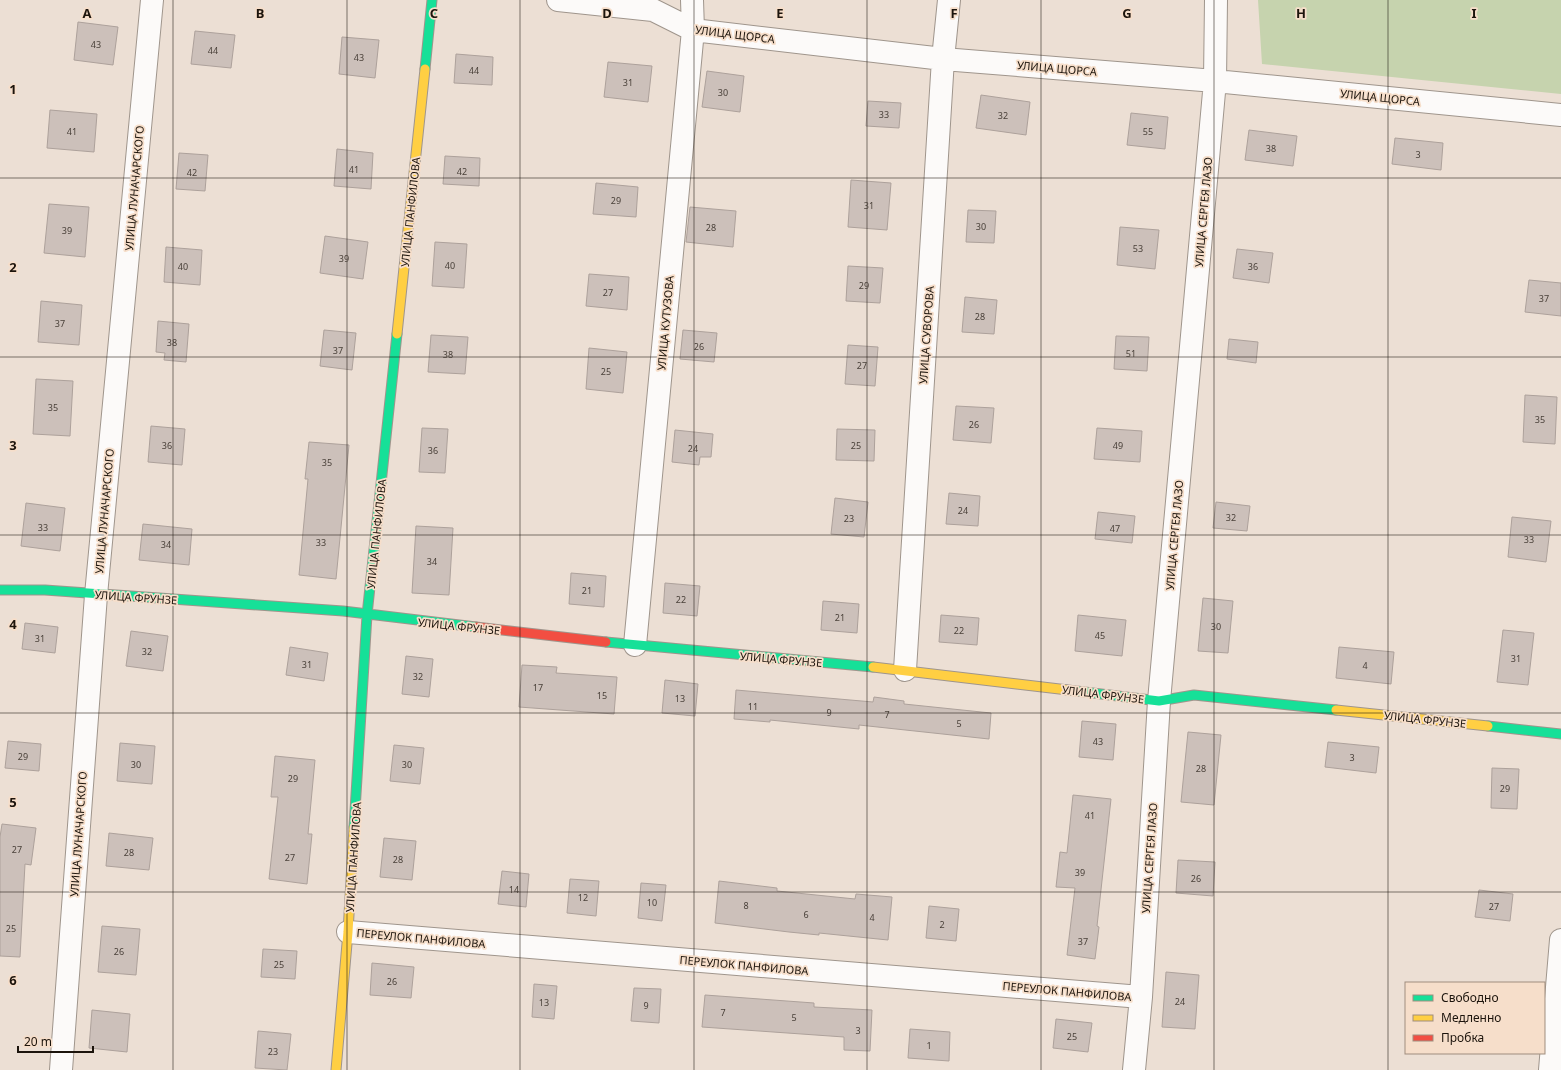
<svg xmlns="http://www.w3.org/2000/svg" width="1561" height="1070" viewBox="0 0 1561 1070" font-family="'Noto Sans',sans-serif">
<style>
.green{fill:#c6d3ae}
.building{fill:#ccc0ba;stroke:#ada19b}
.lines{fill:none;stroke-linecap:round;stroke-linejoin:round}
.street-casing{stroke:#9f958c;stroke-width:24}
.fast-casing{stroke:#9f958c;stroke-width:11}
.slow-casing{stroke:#9f958c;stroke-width:11}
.jam-casing{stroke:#9f958c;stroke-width:11}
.street{stroke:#fcfaf9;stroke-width:22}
.fast{stroke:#16e098;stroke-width:9}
.slow{stroke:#ffcf43;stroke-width:9}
.jam{stroke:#f24e42;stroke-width:9}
.grid{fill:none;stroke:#1c140c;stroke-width:1;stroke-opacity:0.55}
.labels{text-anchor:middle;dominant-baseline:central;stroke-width:3.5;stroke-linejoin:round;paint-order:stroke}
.number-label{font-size:9px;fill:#483f38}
.street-label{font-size:11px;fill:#1c140c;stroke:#f6deca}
.grid-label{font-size:13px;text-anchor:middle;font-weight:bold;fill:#1c140c;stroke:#f6deca;stroke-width:3.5;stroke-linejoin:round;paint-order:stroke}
</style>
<rect width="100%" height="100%" fill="#ecdfd4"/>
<!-- green -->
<path class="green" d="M 1258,0 L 1561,0 L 1561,94 L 1262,64 Z"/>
<!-- building -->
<path class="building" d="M 78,22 L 118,27 L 113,65 L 74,60 Z
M 195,31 L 235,35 L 231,68 L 191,64 Z
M 342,37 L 379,40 L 375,78 L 339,74 Z
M 456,54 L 493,57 L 492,85 L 454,83 Z
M 608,62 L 652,66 L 648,102 L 604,97 Z
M 707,71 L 744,76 L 740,112 L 702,107 Z
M 981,95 L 1030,102 L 1026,135 L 976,128 Z
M 868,101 L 901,103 L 899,128 L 866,126 Z
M 50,110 L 97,114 L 94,152 L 47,148 Z
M 1131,113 L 1168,117 L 1165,149 L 1127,145 Z
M 1249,130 L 1297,136 L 1293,166 L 1245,160 Z
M 1395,138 L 1443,143 L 1441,170 L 1392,164 Z
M 337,149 L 373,153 L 371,189 L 334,186 Z
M 179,153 L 208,155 L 205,191 L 176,189 Z
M 445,156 L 480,158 L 479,186 L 443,184 Z
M 851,180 L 891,183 L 887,230 L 848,227 Z
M 596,183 L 638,187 L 636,217 L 593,214 Z
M 49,204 L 89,207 L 85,257 L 44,253 Z
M 690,207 L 736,211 L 733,247 L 686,242 Z
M 968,210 L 996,211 L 994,243 L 966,242 Z
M 1120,227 L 1159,230 L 1155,269 L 1117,265 Z
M 325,236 L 368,242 L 363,279 L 320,273 Z
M 435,242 L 467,244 L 464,288 L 432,286 Z
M 166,247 L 202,250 L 200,285 L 164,282 Z
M 1237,249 L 1273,253 L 1269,283 L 1233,278 Z
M 848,266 L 883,268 L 880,303 L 846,301 Z
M 589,274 L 629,277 L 627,310 L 586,306 Z
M 1529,280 L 1561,283 L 1561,316 L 1525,312 Z
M 965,297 L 997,300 L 994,334 L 962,332 Z
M 41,301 L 82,305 L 79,345 L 38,342 Z
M 158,321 L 189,324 L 186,362 L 164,360 L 165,353 L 156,352 Z
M 324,330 L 356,333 L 352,370 L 320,366 Z
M 683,330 L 717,333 L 714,362 L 680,359 Z
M 431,335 L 468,337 L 465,374 L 428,372 Z
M 1116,336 L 1149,337 L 1147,371 L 1114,369 Z
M 1229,339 L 1258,342 L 1256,363 L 1227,359 Z
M 848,345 L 878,347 L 875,386 L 845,384 Z
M 589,348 L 627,352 L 623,393 L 586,389 Z
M 36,379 L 73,381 L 70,436 L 33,434 Z
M 1525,395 L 1557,397 L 1555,444 L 1523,442 Z
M 956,406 L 994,408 L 991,443 L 953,440 Z
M 151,426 L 185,429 L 182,465 L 148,462 Z
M 422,428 L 448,429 L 445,473 L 419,472 Z
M 1097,428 L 1142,431 L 1140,462 L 1094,459 Z
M 837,429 L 875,430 L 874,461 L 836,460 Z
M 675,430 L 713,434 L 711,457 L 700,457 L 699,465 L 672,462 Z
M 309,442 L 349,445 L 336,579 L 299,575 L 308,479 L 305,479 Z
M 949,493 L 980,496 L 978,526 L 946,524 Z
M 835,498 L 868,502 L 864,537 L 831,534 Z
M 1216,502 L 1250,506 L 1247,531 L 1213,528 Z
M 26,503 L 65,508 L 60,551 L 21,546 Z
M 1098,512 L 1135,516 L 1132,543 L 1095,539 Z
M 1512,517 L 1551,521 L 1546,562 L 1508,557 Z
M 143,524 L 192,529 L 189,565 L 139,560 Z
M 416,526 L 453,528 L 449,595 L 412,593 Z
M 571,573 L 606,576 L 604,607 L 569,604 Z
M 665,583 L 700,586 L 697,616 L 663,613 Z
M 1203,598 L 1233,601 L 1228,653 L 1198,651 Z
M 823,601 L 859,604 L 857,633 L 821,630 Z
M 941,615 L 979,618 L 977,645 L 939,642 Z
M 1078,615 L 1126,620 L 1122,656 L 1075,651 Z
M 25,623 L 58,627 L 55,653 L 22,649 Z
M 1503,630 L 1534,633 L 1528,685 L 1497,682 Z
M 131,631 L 168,636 L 163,671 L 126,666 Z
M 290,647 L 328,653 L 324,681 L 286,675 Z
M 1339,647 L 1394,652 L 1391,684 L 1336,678 Z
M 406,656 L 433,659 L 429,697 L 402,694 Z
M 522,665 L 557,667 L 556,673 L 617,677 L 614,714 L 519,707 Z
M 665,680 L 698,684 L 695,716 L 662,713 Z
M 736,690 L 873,702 L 874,697 L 904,701 L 904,704 L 991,713 L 989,739 L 859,725 L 859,729 L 770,720 L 770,722 L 734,719 Z
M 1082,721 L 1116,724 L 1113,760 L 1079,757 Z
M 1188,732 L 1221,735 L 1214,805 L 1181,802 Z
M 8,741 L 41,744 L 39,771 L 5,768 Z
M 1328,742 L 1379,747 L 1376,773 L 1325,767 Z
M 120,743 L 155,746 L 152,784 L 117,781 Z
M 394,745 L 424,748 L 420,784 L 390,781 Z
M 275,756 L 315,760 L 308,834 L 312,834 L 307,884 L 269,879 L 278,797 L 271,797 Z
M 1492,768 L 1519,769 L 1517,809 L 1491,808 Z
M 1073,795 L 1111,799 L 1097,926 L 1099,927 L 1095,959 L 1067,955 L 1075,888 L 1056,887 L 1060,852 L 1067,853 Z
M 2,824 L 36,828 L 31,865 L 25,864 L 20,957 L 0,956 L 0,837 Z
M 109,833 L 153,838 L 149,870 L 106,866 Z
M 384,838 L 416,841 L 412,880 L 380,877 Z
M 1178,860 L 1215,862 L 1213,896 L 1176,893 Z
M 502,871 L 529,874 L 526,907 L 498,904 Z
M 570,879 L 599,881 L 596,916 L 567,913 Z
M 719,881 L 777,888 L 777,891 L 855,899 L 856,894 L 892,897 L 888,940 L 819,933 L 819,935 L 789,932 L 715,923 Z
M 641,883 L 666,885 L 662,921 L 638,918 Z
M 1479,890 L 1513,894 L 1510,921 L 1475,917 Z
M 929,906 L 959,909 L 956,941 L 926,938 Z
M 102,926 L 140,929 L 136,975 L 98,972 Z
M 263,949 L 297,951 L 295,979 L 261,977 Z
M 372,963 L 414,967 L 411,998 L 370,995 Z
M 1166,972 L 1199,975 L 1195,1029 L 1162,1027 Z
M 534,984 L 557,986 L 554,1019 L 532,1017 Z
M 634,988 L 661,989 L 659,1023 L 631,1021 Z
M 705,995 L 814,1003 L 814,1007 L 872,1010 L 870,1051 L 844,1050 L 844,1037 L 702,1027 Z
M 92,1010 L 130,1014 L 127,1052 L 89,1048 Z
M 1056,1019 L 1092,1023 L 1088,1052 L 1053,1048 Z
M 910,1029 L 950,1032 L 949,1061 L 908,1058 Z
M 258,1031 L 291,1034 L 287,1070 L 255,1068 Z"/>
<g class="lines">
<defs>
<path id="street" d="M 558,0 L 653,10 L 693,30 L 943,59 L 1215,81 L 1561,115
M 635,645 L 693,30 L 692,0
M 905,670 L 943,59 L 949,0
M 348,932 L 1141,997
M 61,1070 L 96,595 L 152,0
M 1134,1070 L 1141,997 L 1159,701 L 1215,81 L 1216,0
M 1550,1070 L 1561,940"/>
<path id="fast" d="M 425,69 L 432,0
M 0,590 L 45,590 L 343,611 L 476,627
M 606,642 L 873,667
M 1068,690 L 1159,701 L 1194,695 L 1336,710
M 1488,726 L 1561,734
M 354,827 L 367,615 L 397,334"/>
<path id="slow" d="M 397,334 L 425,69
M 873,667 L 1068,690
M 1336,710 L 1488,726
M 336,1070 L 348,932 L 354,827"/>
<path id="jam" d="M 476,627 L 606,642"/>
</defs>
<!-- street casing -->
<use href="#street" class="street-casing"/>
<!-- fast casing -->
<use href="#fast" class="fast-casing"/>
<!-- slow casing -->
<use href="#slow" class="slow-casing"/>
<!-- jam casing -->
<use href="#jam" class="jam-casing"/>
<!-- street -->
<use href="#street" class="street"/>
<!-- fast -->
<use href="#fast" class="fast"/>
<!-- slow -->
<use href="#slow" class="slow"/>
<!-- jam -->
<use href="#jam" class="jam"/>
</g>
<!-- grid -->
<path class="grid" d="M 173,0 L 173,1070M 347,0 L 347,1070M 520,0 L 520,1070M 694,0 L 694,1070M 867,0 L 867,1070M 1041,0 L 1041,1070M 1214,0 L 1214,1070M 1388,0 L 1388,1070M 0,178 L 1561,178M 0,357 L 1561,357M 0,535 L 1561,535M 0,713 L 1561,713M 0,892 L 1561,892"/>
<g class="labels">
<!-- number labels -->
<g class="number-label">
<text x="96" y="44">43</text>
<text x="213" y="50">44</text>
<text x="359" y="57">43</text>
<text x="474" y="70">44</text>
<text x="628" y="82">31</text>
<text x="723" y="92">30</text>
<text x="884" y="114">33</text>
<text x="1003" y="115">32</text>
<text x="72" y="131">41</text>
<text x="1148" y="131">55</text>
<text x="1271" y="148">38</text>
<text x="1418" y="154">3</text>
<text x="354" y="169">41</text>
<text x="462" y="171">42</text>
<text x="192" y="172">42</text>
<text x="616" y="200">29</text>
<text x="869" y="205">31</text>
<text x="981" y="226">30</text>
<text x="711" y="227">28</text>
<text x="67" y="230">39</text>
<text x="1138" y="248">53</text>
<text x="344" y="258">39</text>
<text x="450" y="265">40</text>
<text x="183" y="266">40</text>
<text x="1253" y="266">36</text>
<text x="864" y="285">29</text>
<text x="608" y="292">27</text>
<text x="1544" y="298">37</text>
<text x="980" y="316">28</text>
<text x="60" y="323">37</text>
<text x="172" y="342">38</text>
<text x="699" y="346">26</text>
<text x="338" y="350">37</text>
<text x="1131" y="353">51</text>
<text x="448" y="354">38</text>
<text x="862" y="365">27</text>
<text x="606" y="371">25</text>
<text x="53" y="407">35</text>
<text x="1540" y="419">35</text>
<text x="974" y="424">26</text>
<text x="167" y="445">36</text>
<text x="856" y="445">25</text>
<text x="1118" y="445">49</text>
<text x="693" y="448">24</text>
<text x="433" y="450">36</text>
<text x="327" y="462">35</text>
<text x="963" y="510">24</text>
<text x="1231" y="517">32</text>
<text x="849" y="518">23</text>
<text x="43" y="527">33</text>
<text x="1115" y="528">47</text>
<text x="1529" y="539">33</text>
<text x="321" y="542">33</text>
<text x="166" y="544">34</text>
<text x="432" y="561">34</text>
<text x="587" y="590">21</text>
<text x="681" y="599">22</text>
<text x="840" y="617">21</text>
<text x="1216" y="626">30</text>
<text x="959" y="630">22</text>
<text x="1100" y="635">45</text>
<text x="40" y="638">31</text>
<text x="147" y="651">32</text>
<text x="1516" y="658">31</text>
<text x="307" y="664">31</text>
<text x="1365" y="665">4</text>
<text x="418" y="676">32</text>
<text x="538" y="687">17</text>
<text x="602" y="695">15</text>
<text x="680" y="698">13</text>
<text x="753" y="706">11</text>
<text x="829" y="712">9</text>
<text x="887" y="714">7</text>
<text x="959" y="723">5</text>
<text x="1098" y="741">43</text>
<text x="23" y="756">29</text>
<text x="1352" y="757">3</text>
<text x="136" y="764">30</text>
<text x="407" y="764">30</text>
<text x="1201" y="768">28</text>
<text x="293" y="778">29</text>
<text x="1505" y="788">29</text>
<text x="1090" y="815">41</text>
<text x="17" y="849">27</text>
<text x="129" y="852">28</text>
<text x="290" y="857">27</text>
<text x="398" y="859">28</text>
<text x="1080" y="872">39</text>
<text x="1196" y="878">26</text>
<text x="514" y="889">14</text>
<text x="583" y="897">12</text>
<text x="652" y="902">10</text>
<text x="746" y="905">8</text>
<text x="1494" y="906">27</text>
<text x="806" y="914">6</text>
<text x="872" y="917">4</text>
<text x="942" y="924">2</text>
<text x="11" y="928">25</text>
<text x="1083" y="941">37</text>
<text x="119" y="951">26</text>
<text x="279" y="964">25</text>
<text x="392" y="981">26</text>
<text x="1180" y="1001">24</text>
<text x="544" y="1002">13</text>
<text x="646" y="1005">9</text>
<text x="723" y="1012">7</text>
<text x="794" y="1017">5</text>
<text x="858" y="1030">3</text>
<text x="1072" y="1036">25</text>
<text x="929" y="1045">1</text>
<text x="273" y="1051">23</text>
</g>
<!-- street labels -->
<g class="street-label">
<text transform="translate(735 34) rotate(7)">УЛИЦА ЩОРСА</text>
<text transform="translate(1057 68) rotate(5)">УЛИЦА ЩОРСА</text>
<text transform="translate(1380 97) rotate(6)">УЛИЦА ЩОРСА</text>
<text transform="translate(134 188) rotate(-85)">УЛИЦА ЛУНАЧАРСКОГО</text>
<text transform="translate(410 212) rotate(-84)">УЛИЦА ПАНФИЛОВА</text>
<text transform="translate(1203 212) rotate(-85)">УЛИЦА СЕРГЕЯ ЛАЗО</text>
<text transform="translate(665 323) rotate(-85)">УЛИЦА КУТУЗОВА</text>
<text transform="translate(926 335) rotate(-86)">УЛИЦА СУВОРОВА</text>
<text transform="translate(104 511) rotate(-85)">УЛИЦА ЛУНАЧАРСКОГО</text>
<text transform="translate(376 534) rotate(-84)">УЛИЦА ПАНФИЛОВА</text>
<text transform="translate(1174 535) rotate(-85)">УЛИЦА СЕРГЕЯ ЛАЗО</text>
<text transform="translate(136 597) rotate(4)">УЛИЦА ФРУНЗЕ</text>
<text transform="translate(459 626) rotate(6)">УЛИЦА ФРУНЗЕ</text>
<text transform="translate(781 659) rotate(5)">УЛИЦА ФРУНЗЕ</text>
<text transform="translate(1103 694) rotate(7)">УЛИЦА ФРУНЗЕ</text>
<text transform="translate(1425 719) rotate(6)">УЛИЦА ФРУНЗЕ</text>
<text transform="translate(78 834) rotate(-86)">УЛИЦА ЛУНАЧАРСКОГО</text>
<text transform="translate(353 857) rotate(-86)">УЛИЦА ПАНФИЛОВА</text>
<text transform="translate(1149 858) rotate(-86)">УЛИЦА СЕРГЕЯ ЛАЗО</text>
<text transform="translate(421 938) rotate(5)">ПЕРЕУЛОК ПАНФИЛОВА</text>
<text transform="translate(744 965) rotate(5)">ПЕРЕУЛОК ПАНФИЛОВА</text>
<text transform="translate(1067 991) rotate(5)">ПЕРЕУЛОК ПАНФИЛОВА</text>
</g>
</g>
<g class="grid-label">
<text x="87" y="18">A</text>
<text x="260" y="18">B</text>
<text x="434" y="18">C</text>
<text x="607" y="18">D</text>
<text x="780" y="18">E</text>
<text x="954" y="18">F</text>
<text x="1127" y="18">G</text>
<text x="1301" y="18">H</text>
<text x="1474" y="18">I</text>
<text x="13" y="94">1</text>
<text x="13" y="272">2</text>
<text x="13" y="450">3</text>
<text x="13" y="629">4</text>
<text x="13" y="807">5</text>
<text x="13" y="985">6</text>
</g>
<!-- legend -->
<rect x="1405" y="982" width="140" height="72" fill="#f6deca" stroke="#9f8d7e"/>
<rect x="1413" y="995" width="20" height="6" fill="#16e098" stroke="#9f8d7e"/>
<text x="1441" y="1002" font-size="12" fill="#1c140c">Свободно</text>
<rect x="1413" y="1015" width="20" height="6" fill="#ffcf43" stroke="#9f8d7e"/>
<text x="1441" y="1022" font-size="12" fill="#1c140c">Медленно</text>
<rect x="1413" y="1035" width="20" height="6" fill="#f24e42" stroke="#9f8d7e"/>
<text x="1441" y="1042" font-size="12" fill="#1c140c">Пробка</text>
<!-- scale -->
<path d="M18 1046v6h75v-6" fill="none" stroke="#1c140c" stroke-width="2"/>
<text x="24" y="1046" font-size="12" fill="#1c140c" stroke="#f6deca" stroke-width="3" paint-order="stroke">20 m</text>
</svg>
